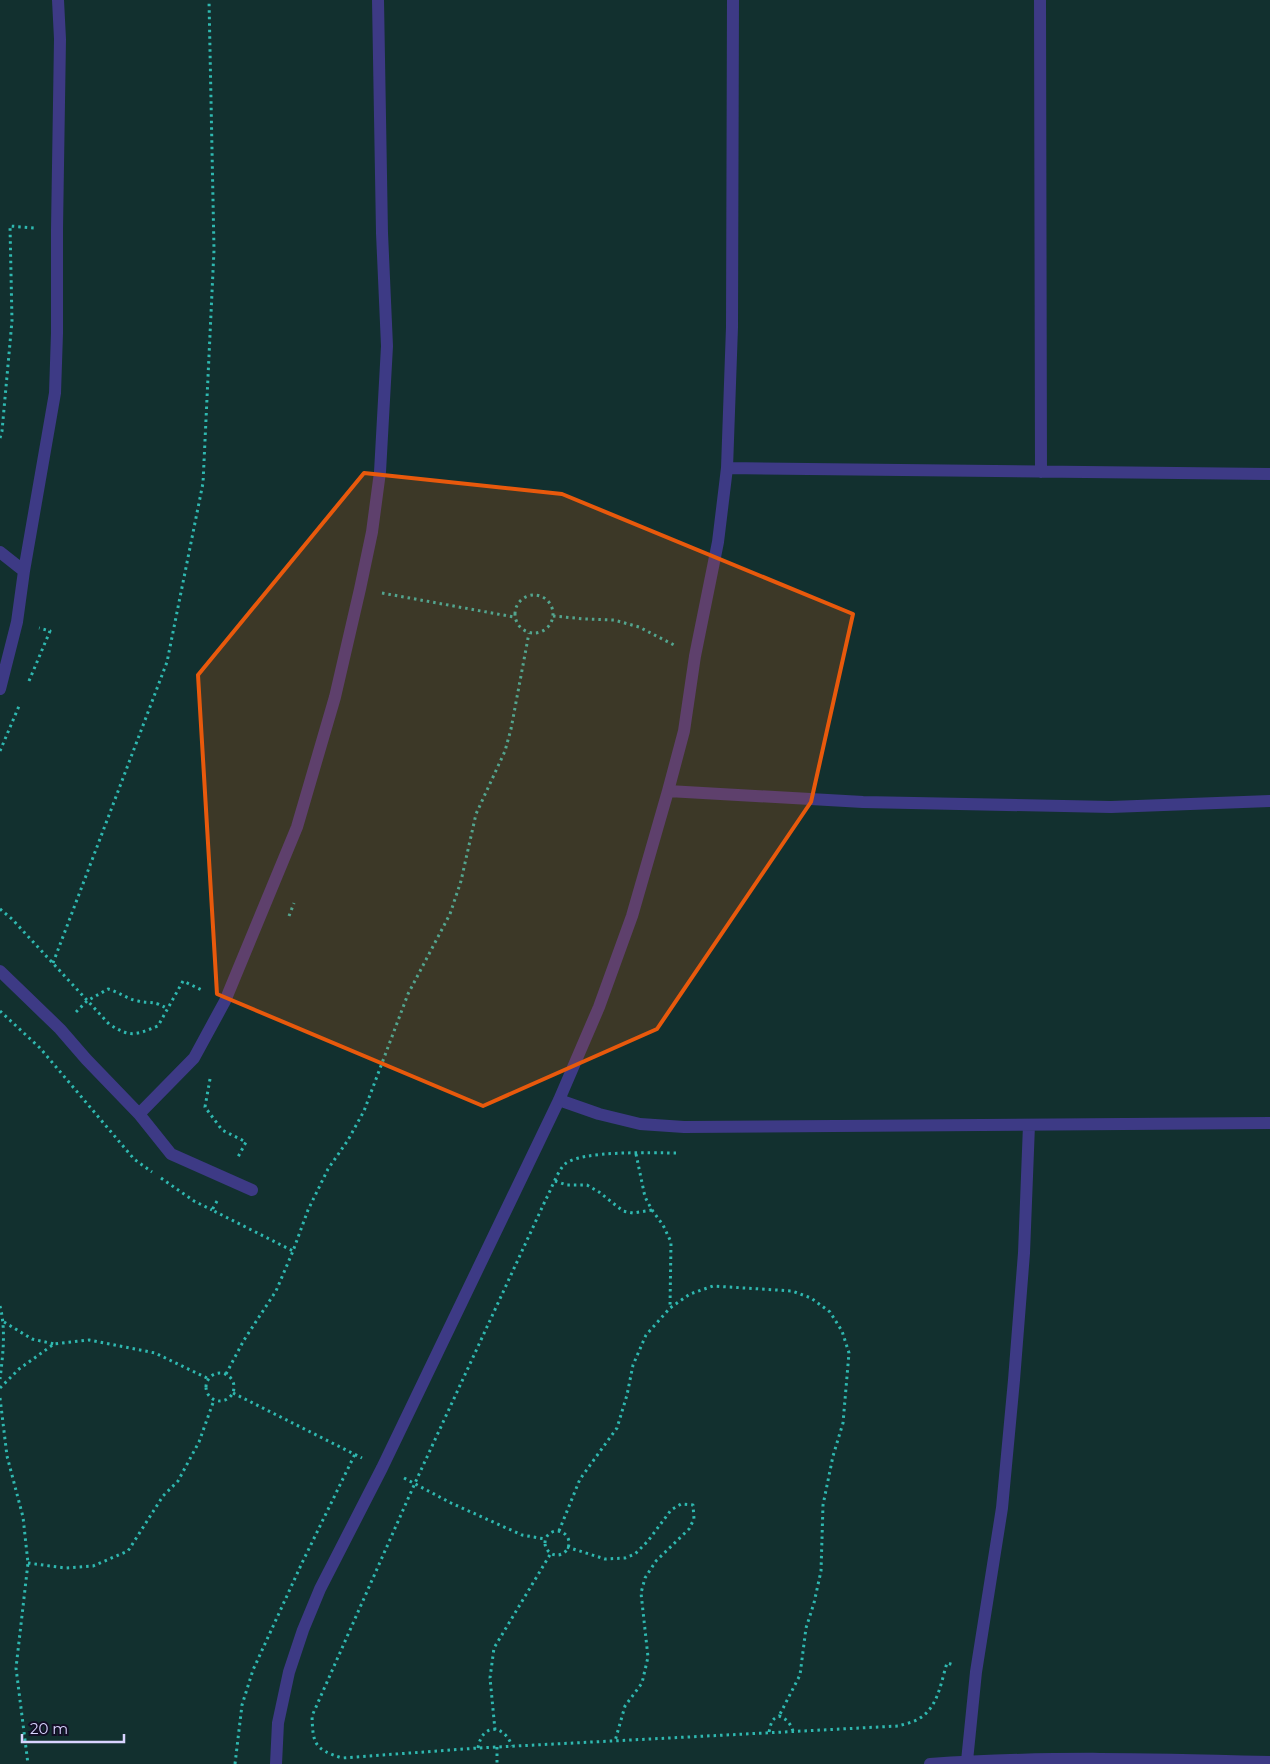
<svg xmlns="http://www.w3.org/2000/svg" width="1270" height="1764" viewBox="0 0 1270 1764" font-family="Montserrat,sans-serif">
<style>
.green{fill:#12302f}
.lines{fill:none;stroke-linecap:round;stroke-linejoin:round}
.path{stroke:#2fb8b0;stroke-width:3;stroke-dasharray:2.5 4;stroke-linecap:butt}
.minor{stroke:#3d3a85;stroke-width:12}
.marked{fill:#e8590c;fill-opacity:0.2;stroke:#e8590c;stroke-width:4;stroke-linejoin:round}
</style>
<rect width="100%" height="100%" fill="#130f26"/>
<!-- green -->
<path class="green" d="M 0,0 L 1270,0 L 1270,1764 L 0,1764 Z"/>
<g class="lines">
<!-- path -->
<path class="path" d="M 0,438 L 2,431 L 12,321 L 10,226 L 34,228
M 382,593 L 514,617
M515 614a19 19 0 1 1 38 0a19 19 0 1 1-38 0Z
M 553,616 L 585,619 L 614,620 L 639,627 L 674,645
M 29,681 L 50,631 L 39,628
M 0,751 L 19,706
M 0,909 L 12,919 L 109,1024 C 131,1038 135,1035 158,1026 L 183,981 L 204,991
M 289,916 L 294,903
M 53,963 L 167,662 L 203,483 L 214,250 L 209,0
M 0,1011 L 40,1048 L 134,1159 L 152,1172
M 76,1012 L 87,1001 L 108,989 C 119,992 127,999 138,1001 C 152,1004 153,1000 168,1009
M 210,1079 L 205,1107 L 222,1130 L 246,1142 L 238,1157
M 676,1153 C 652,1153 582,1150 565,1164 C 558,1170 551,1190 546,1199 L 415,1483 L 312,1716 C 313,1744 314,1749 342,1758 L 478,1748 L 898,1726 C 905,1724 914,1722 920,1718 C 938,1707 941,1682 947,1663 L 954,1665
M 636,1154 L 645,1197 L 652,1210 L 663,1225 L 671,1242 L 670,1307
M 161,1178 L 194,1201 L 212,1210
M 555,1181 L 567,1185 L 587,1185 L 599,1192 L 623,1211 L 633,1213 L 652,1210
M 217,1201 L 212,1210 L 293,1251
M 0,1306 C 6,1330 3,1354 0,1379
M 4,1322 L 32,1339 L 54,1344
M206 1387a14 14 0 1 1 28 0a14 14 0 1 1-28 0Z
M 226,1374 L 244,1340 L 276,1291 L 293,1251 L 308,1210 L 328,1169 L 348,1140 L 364,1111 L 408,994 L 450,914 L 461,881 L 476,814 L 505,751 L 511,729 L 529,633
M 0,1388 L 19,1369 L 54,1344 L 89,1340 L 155,1353 L 209,1379
M 233,1393 L 362,1458
M 0,1398 L 7,1456 L 23,1517 L 28,1563 L 16,1668 L 28,1764
M 404,1478 L 451,1503 L 522,1535 L 545,1539
M 559,1531 L 580,1479 L 617,1428 L 627,1395 L 633,1365 L 646,1335 L 670,1308 L 690,1294 L 713,1286 L 792,1291 L 811,1298 L 830,1312 L 842,1331 L 849,1353 L 843,1423 L 833,1456 L 823,1505 L 821,1571 L 814,1603 L 806,1628 L 800,1675 L 779,1716
M545 1543a12 12 0 1 1 24 0a12 12 0 1 1-24 0Z
M 567,1547 L 605,1559 L 625,1558 L 635,1554 L 648,1541 L 671,1510 L 681,1504 L 693,1505 L 694,1519 L 689,1529 L 656,1561 L 645,1578 L 641,1593 L 648,1657 L 642,1683 L 625,1706 L 615,1741
M 28,1563 L 65,1568 L 93,1566 L 128,1551 L 163,1496 L 178,1481 L 199,1442 L 214,1400
M 495,1730 L 490,1678 L 494,1648 L 551,1553
M 769,1732 C 771,1724 771,1719 779,1716 C 787,1719 790,1723 793,1731
M 497,1747 L 497,1764
M 478,1748 C 482,1723 504,1724 512,1746
M 235,1764 L 242,1705 L 253,1670 L 302,1563 L 355,1454"/>
<!-- minor -->
<path class="minor" d="M 1040,0 L 1041,472
M 727,468 L 1270,474
M 0,552 L 24,571
M 0,689 L 17,622 L 24,571 L 55,393 L 57,333 L 57,229 L 60,39 L 58,0
M 668,791 L 863,802 L 1111,807 L 1270,801
M 0,971 L 60,1029 L 86,1059 L 139,1114 L 171,1154 L 252,1190
M 559,1100 L 599,1114 L 640,1124 L 684,1127 L 1270,1123
M 139,1114 L 194,1058 L 225,1001 L 297,827 L 335,697 L 360,589 L 372,532 L 380,472 L 387,346 L 382,233 L 378,0
M 967,1761 L 976,1672 L 1002,1508 L 1014,1380 L 1024,1253 L 1029,1125
M 276,1764 L 278,1723 L 289,1672 L 303,1630 L 320,1589 L 382,1468 L 559,1100 L 599,1007 L 632,916 L 668,791 L 684,731 L 695,656 L 718,542 L 727,468 L 732,327 L 733,0
M 930,1764 C 1043,1756 1157,1759 1270,1762"/>
</g>
<!-- marked area -->
<path class="marked" d="M 364,473 L 562,494 L 853,614 L 811,802 L 657,1029 L 483,1106 L 217,994 L 198,675 Z"/>
<!-- scale -->
<path d="M22 1734v8h102v-8" fill="none" stroke="#d9d4ff" stroke-width="2.5"/>
<text x="30" y="1734" font-size="15" fill="#d9d4ff" stroke="#130f26" stroke-width="4" paint-order="stroke">20 m</text>
</svg>
